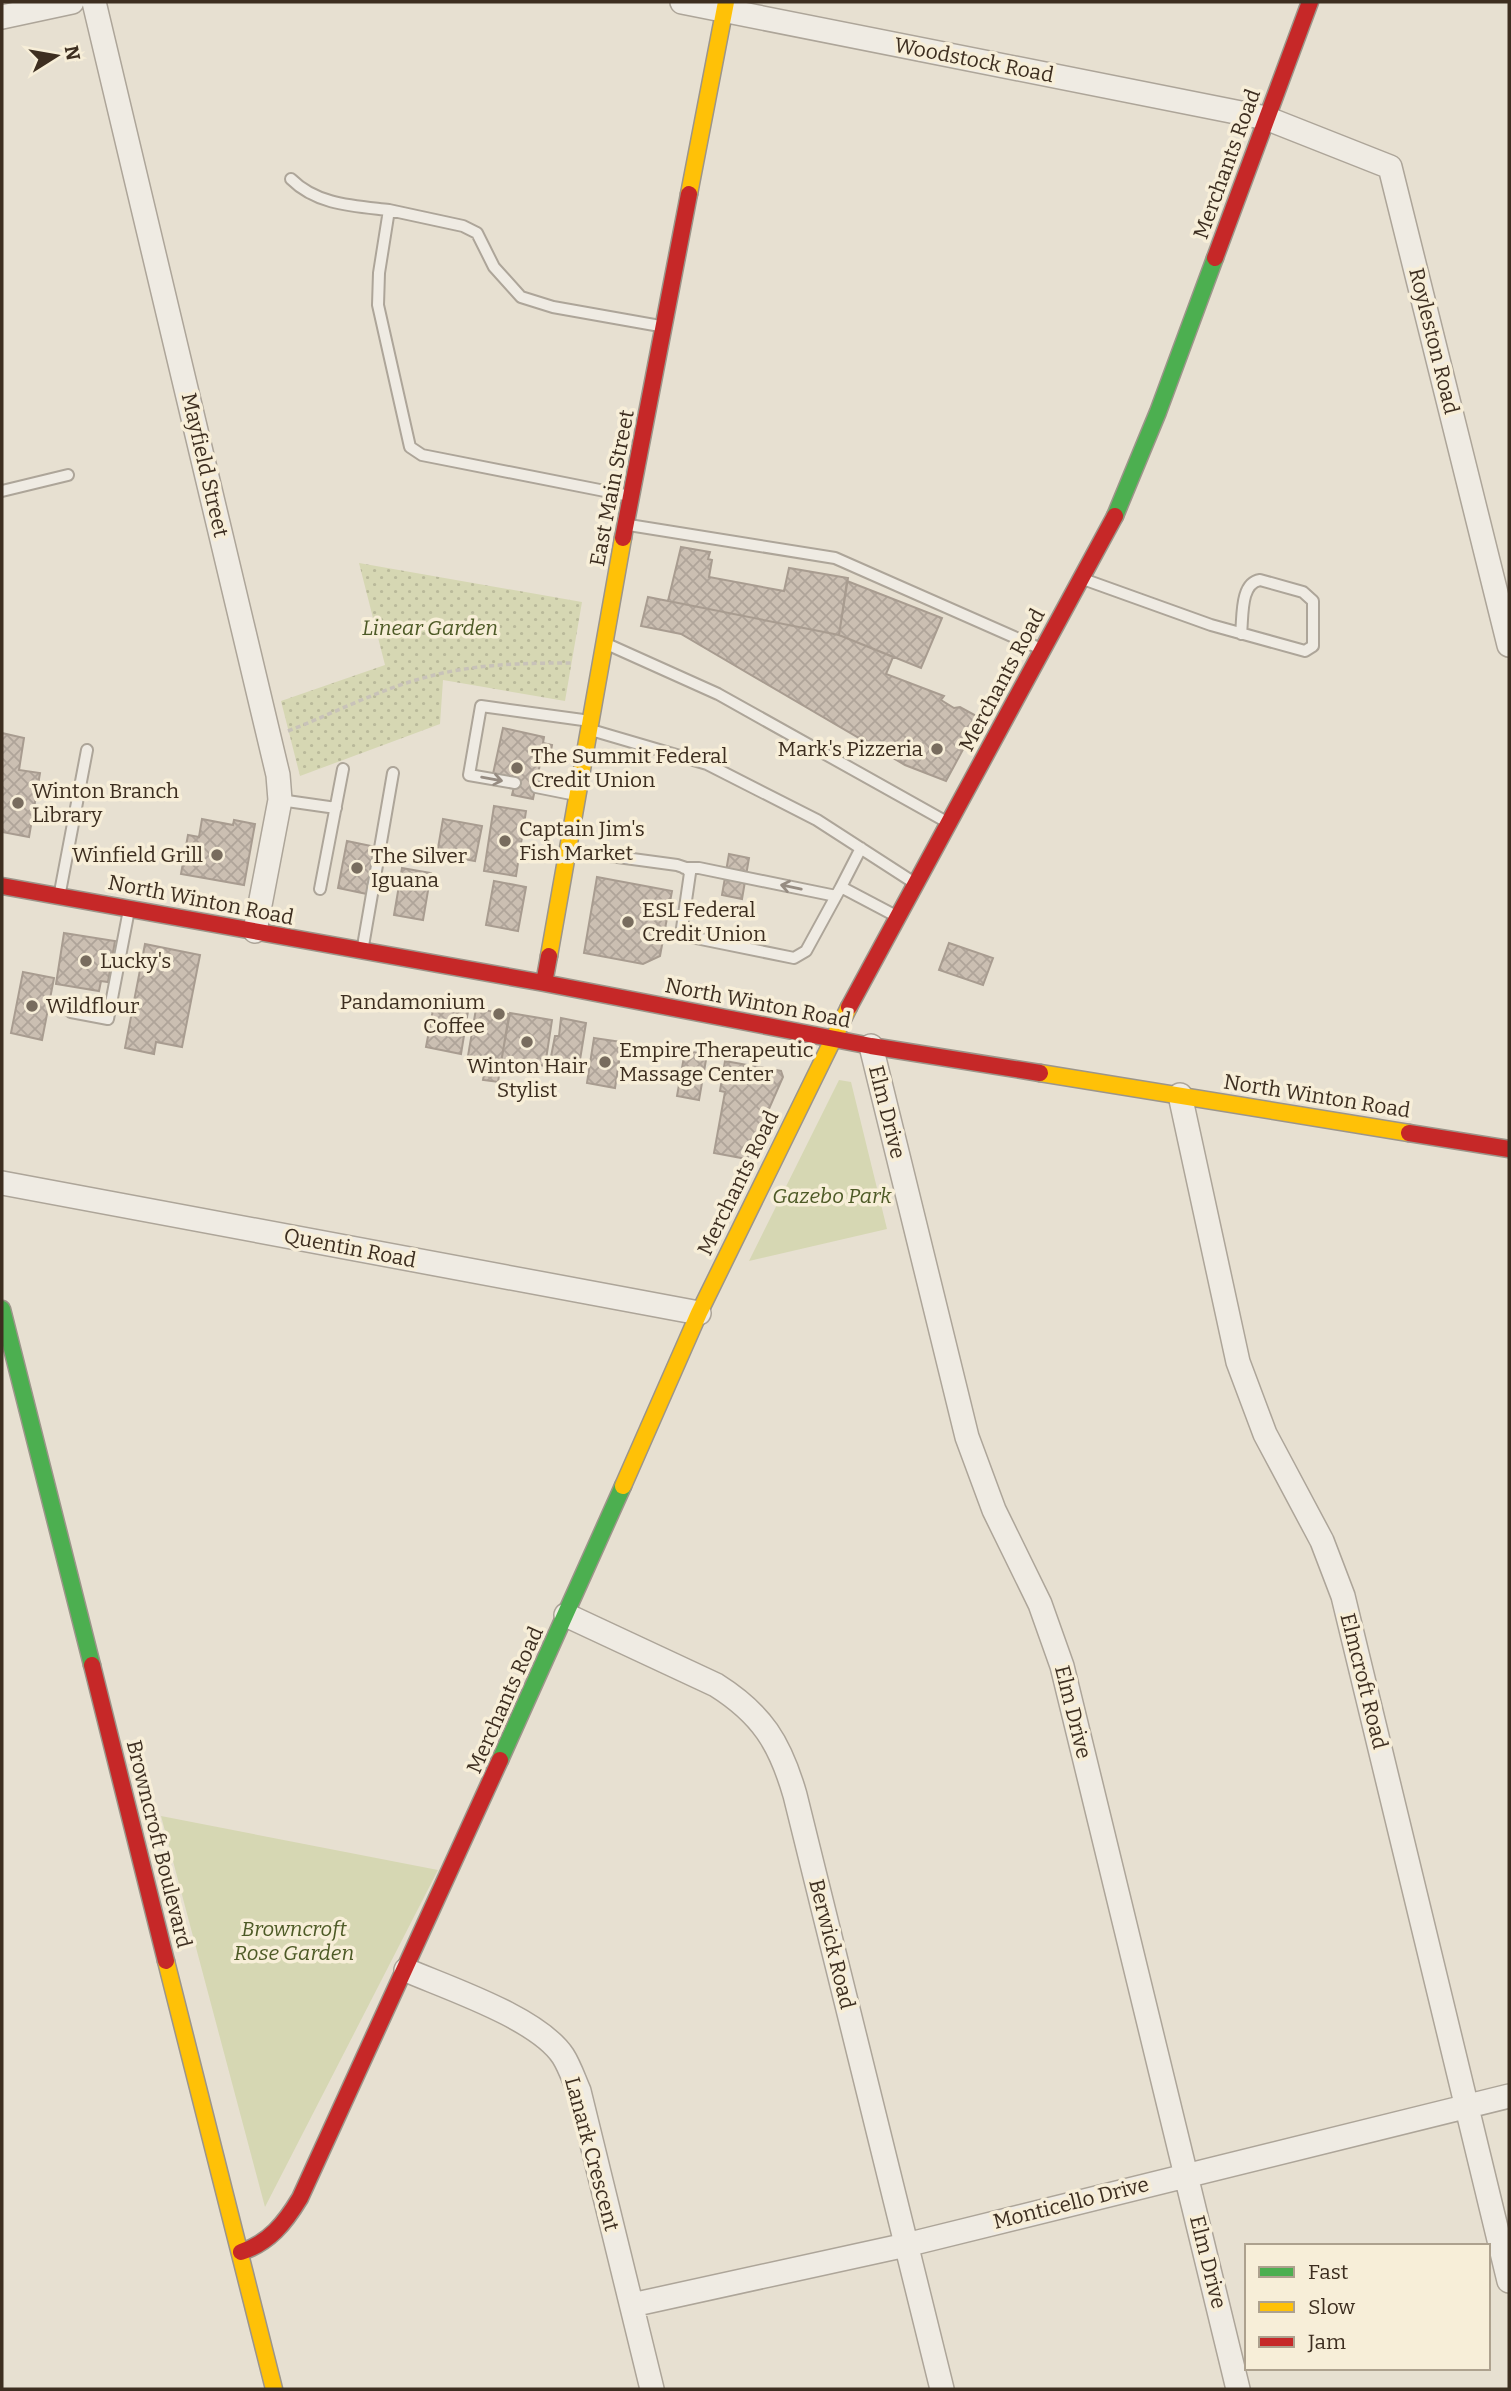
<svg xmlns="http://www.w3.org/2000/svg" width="1511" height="2391" viewBox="0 0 1511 2391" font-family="Bitter,serif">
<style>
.grass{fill:url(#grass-dots)}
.park{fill:#d6d7b3}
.building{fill:url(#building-cross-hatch);stroke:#a89c90;stroke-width:2}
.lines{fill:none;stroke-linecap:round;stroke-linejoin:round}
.lane-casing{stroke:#ada599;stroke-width:14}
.street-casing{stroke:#ada599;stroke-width:26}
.fast-casing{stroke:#9c958a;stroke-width:19}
.slow-casing{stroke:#9c958a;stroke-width:19}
.jam-casing{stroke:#9c958a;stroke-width:19}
.path{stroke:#c8c2b9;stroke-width:3.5;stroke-dasharray:5 3.5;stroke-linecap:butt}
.lane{stroke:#efebe3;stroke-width:10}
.street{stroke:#efebe3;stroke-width:23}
.fast{stroke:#4caf50;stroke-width:16}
.slow{stroke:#ffc107;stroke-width:16}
.jam{stroke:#c62828;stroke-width:16}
.oneway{stroke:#968c82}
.poi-dot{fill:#786c5e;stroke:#f7eed8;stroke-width:2.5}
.labels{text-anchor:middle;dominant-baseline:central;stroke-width:7;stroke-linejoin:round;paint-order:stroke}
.street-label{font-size:21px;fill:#3d2e20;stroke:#f7eed8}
.park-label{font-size:21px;font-style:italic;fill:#4d5a26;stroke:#f7eed8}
.poi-label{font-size:21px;fill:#3d2e20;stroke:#f7eed8;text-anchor:start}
</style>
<defs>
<pattern id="grass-dots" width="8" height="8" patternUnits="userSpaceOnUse" patternTransform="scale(1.75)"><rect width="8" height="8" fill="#d6d7b3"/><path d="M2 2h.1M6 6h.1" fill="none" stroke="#b9b99a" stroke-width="1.8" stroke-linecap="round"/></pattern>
<pattern id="building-cross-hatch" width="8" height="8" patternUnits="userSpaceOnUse" patternTransform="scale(1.75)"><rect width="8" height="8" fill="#cbbfb2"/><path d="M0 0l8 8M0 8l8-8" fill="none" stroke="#afa499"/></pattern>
</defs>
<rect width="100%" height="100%" fill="#e7e0d1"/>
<!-- grass -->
<path class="grass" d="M 359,563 L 582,602 L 565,701 L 443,680 L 440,724 L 300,776 L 281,701 L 385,665 Z"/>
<!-- park -->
<path class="park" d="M 839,1080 L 851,1082 L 887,1229 L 749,1261 Z
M 161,1816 L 438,1870 L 265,2207 Z"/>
<!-- building -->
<path class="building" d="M 681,547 L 710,552 L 708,559 L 712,560 L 709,577 L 784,591 L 789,568 L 848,578 L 839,635 L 668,601 Z
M 847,581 L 942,618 L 921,668 L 839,635 Z
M 648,597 L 839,635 L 893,657 L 886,674 L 944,696 L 941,700 L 954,708 L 960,707 L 980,718 L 946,781 L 905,765 L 681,634 L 641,626 Z
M 503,728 L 544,737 L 543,743 L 552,745 L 549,761 L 541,759 L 533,799 L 512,795 L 516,779 L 493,774 Z
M 2,733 L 24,738 L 19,770 L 40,773 L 29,837 L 2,832 Z
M 494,806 L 526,811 L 516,876 L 484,871 Z
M 202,819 L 233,825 L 234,820 L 255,824 L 244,885 L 181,874 L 188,835 L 199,837 Z
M 443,819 L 482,826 L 475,861 L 437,854 Z
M 347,841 L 376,847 L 367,894 L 338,888 Z
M 729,854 L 749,858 L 742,899 L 722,895 Z
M 402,868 L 431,873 L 423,920 L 394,915 Z
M 597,877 L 672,891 L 660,956 L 643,964 L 584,953 Z
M 494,881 L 526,887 L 518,931 L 486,925 Z
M 64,933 L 115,941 L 108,982 L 101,981 L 99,991 L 56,984 Z
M 949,943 L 993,958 L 983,985 L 939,970 Z
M 145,944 L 200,955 L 182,1047 L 156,1042 L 154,1054 L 125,1048 Z
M 23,972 L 54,978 L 42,1040 L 11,1033 Z
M 435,999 L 469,1005 L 461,1054 L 426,1047 Z
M 476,1009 L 509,1014 L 498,1082 L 483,1080 L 487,1059 L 468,1056 Z
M 510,1013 L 552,1020 L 545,1066 L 535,1064 L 533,1073 L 500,1067 Z
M 561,1018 L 586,1023 L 578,1072 L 549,1067 L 555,1036 L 559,1036 Z
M 594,1038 L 622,1042 L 615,1088 L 587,1083 Z
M 685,1051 L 707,1054 L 699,1100 L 677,1096 Z
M 725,1061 L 781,1071 L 783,1077 L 747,1159 L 714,1153 L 725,1092 L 720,1091 Z"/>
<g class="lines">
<defs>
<path id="lane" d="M 291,179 C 317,205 354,206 389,210
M 2,491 L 68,475
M 625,495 L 422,455 L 410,447 L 378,305 L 379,273 L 389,210 L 463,226 L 477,233 L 494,267 L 521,297 L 553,307 L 660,326
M 629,525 L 835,558 L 1039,648
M 1083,579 L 1211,625 L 1305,651 L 1313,646 L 1313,601 L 1303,592 L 1260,580 C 1240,583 1243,617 1241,634
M 609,645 L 718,694 L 945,821
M 591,730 L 707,764 L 817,820 L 913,882
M 515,783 L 469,775 L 481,706 L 583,720
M 536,787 L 571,794
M 280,800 L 336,808
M 861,848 L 841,887 L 896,916
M 573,851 L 677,865 L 686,868 L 690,873 L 681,935 L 794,958 L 806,951 L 841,887
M 684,868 L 699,868 L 836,896
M 320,889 L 343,769
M 60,892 L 87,750
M 363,946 L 393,773
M 71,1012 L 108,1019 L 128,915"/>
<path id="street" d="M 94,2 L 278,775 L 280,800 L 255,931
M 682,2 L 1266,118 L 1390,167 L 1509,645
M 2,17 L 72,2
M 871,1046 L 967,1437 L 994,1510 L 1040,1604 L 1062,1666 L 1238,2389
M 1180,1095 L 1238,1362 L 1265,1434 L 1322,1541 L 1343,1596 L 1509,2281
M 2,1183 L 699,1313
M 566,1615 L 716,1685 C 762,1714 780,1743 795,1795 L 942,2389
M 406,1970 C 448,1988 538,2018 563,2056 C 570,2067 574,2080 579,2091 L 652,2389
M 632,2305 L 906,2245 L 1509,2096"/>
<path id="fast" d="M 1115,516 L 1158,412 L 1215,258
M 2,1309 L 92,1665
M 500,1760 L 623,1486"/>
<path id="slow" d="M 689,194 L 726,2
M 549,956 L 623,538
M 1040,1073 L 1409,1133
M 623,1486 L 699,1313 L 849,1007
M 166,1961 L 274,2389"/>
<path id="jam" d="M 1215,258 L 1310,2
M 623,538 L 689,194
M 2,886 L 544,983 L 549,956
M 544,983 L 871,1046 L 1040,1073
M 849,1007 L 1115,516
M 1409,1133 L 1509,1149
M 92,1665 L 166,1961
M 241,2252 C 269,2243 285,2223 300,2198 L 500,1760"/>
</defs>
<!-- lane casing -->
<use href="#lane" class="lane-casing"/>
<!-- street casing -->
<use href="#street" class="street-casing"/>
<!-- fast casing -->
<use href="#fast" class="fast-casing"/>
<!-- slow casing -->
<use href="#slow" class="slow-casing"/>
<!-- jam casing -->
<use href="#jam" class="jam-casing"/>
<!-- path -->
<path class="path" d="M 288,731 C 332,714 378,690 423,678 C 472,664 522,663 572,663"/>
<!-- lane -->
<use href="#lane" class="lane"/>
<!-- street -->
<use href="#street" class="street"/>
<!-- fast -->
<use href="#fast" class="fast"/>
<!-- slow -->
<use href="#slow" class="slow"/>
<!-- jam -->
<use href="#jam" class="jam"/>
</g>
<!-- one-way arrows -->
<defs><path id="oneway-shaft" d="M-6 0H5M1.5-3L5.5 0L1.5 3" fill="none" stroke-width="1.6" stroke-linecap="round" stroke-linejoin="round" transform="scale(1.75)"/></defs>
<g class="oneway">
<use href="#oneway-shaft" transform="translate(492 779) rotate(10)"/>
<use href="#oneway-shaft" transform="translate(791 887) rotate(-168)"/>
</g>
<!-- markers -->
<g class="poi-dot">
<circle cx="937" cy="749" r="7"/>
<circle cx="517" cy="768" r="7"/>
<circle cx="18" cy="803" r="7"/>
<circle cx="505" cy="841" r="7"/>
<circle cx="217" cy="855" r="7"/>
<circle cx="357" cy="868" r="7"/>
<circle cx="628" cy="922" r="7"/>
<circle cx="86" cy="961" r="7"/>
<circle cx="32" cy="1006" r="7"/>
<circle cx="499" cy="1014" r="7"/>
<circle cx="527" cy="1042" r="7"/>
<circle cx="605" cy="1062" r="7"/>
</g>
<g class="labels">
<!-- street labels -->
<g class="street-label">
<text transform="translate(974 60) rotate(11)">Woodstock Road</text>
<text transform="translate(1227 164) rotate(-70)">Merchants Road</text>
<text transform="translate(1434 341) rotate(76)">Royleston Road</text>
<text transform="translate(205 465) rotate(77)">Mayfield Street</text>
<text transform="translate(612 488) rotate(-79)">East Main Street</text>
<text transform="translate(1002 680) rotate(-62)">Merchants Road</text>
<text transform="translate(201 900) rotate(11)">North Winton Road</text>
<text transform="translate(758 1003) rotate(11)">North Winton Road</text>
<text transform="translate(1317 1096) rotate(9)">North Winton Road</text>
<text transform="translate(887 1112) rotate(76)">Elm Drive</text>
<text transform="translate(738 1183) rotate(-64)">Merchants Road</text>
<text transform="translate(350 1248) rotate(11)">Quentin Road</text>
<text transform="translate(1364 1681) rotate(76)">Elmcroft Road</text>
<text transform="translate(505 1700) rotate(-66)">Merchants Road</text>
<text transform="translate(1073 1712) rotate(76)">Elm Drive</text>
<text transform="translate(159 1844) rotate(76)">Browncroft Boulevard</text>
<text transform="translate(832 1944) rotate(76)">Berwick Road</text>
<text transform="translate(592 2154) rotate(75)">Lanark Crescent</text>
<text transform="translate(1071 2203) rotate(-14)">Monticello Drive</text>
<text transform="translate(1208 2262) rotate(76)">Elm Drive</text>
</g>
<!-- park labels -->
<g class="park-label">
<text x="430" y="628">Linear Garden</text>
<text x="832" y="1196">Gazebo Park</text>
<text x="294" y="1929">Browncroft<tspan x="294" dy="24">Rose Garden</tspan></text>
</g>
<!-- poi labels -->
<g class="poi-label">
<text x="923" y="749" text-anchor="end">Mark's Pizzeria</text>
<text x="531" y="756">The Summit Federal<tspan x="531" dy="24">Credit Union</tspan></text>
<text x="32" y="791">Winton Branch<tspan x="32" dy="24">Library</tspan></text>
<text x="519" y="829">Captain Jim's<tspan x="519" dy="24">Fish Market</tspan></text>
<text x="203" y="855" text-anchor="end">Winfield Grill</text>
<text x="371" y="856">The Silver<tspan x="371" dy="24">Iguana</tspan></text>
<text x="642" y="910">ESL Federal<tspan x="642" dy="24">Credit Union</tspan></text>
<text x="100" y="961">Lucky's</text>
<text x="485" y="1002" text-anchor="end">Pandamonium<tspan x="485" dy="24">Coffee</tspan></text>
<text x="46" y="1006">Wildflour</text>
<text x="619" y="1050">Empire Therapeutic<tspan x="619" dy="24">Massage Center</tspan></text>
<text x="527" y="1066" text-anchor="middle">Winton Hair<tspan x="527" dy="24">Stylist</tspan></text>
</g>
</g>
<!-- border -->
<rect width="1511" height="2391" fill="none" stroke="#3d2e20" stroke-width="7"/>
<!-- legend -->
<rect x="1245" y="2244" width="245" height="126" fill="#f7eed8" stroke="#ada18e" stroke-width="2"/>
<rect x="1259" y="2267" width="35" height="10" fill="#4caf50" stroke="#ada18e" stroke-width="2"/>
<text x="1308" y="2279" font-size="21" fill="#3d2e20">Fast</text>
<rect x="1259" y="2302" width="35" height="10" fill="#ffc107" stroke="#ada18e" stroke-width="2"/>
<text x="1308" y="2314" font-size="21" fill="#3d2e20">Slow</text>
<rect x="1259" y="2337" width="35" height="10" fill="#c62828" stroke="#ada18e" stroke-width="2"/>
<text x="1308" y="2349" font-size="21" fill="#3d2e20">Jam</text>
<!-- north arrow -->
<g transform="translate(56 56) rotate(79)" stroke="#f7eed8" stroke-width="5" paint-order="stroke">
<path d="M0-5L12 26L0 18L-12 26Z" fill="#3d2e20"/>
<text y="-10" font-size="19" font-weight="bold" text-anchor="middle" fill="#3d2e20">N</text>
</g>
</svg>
